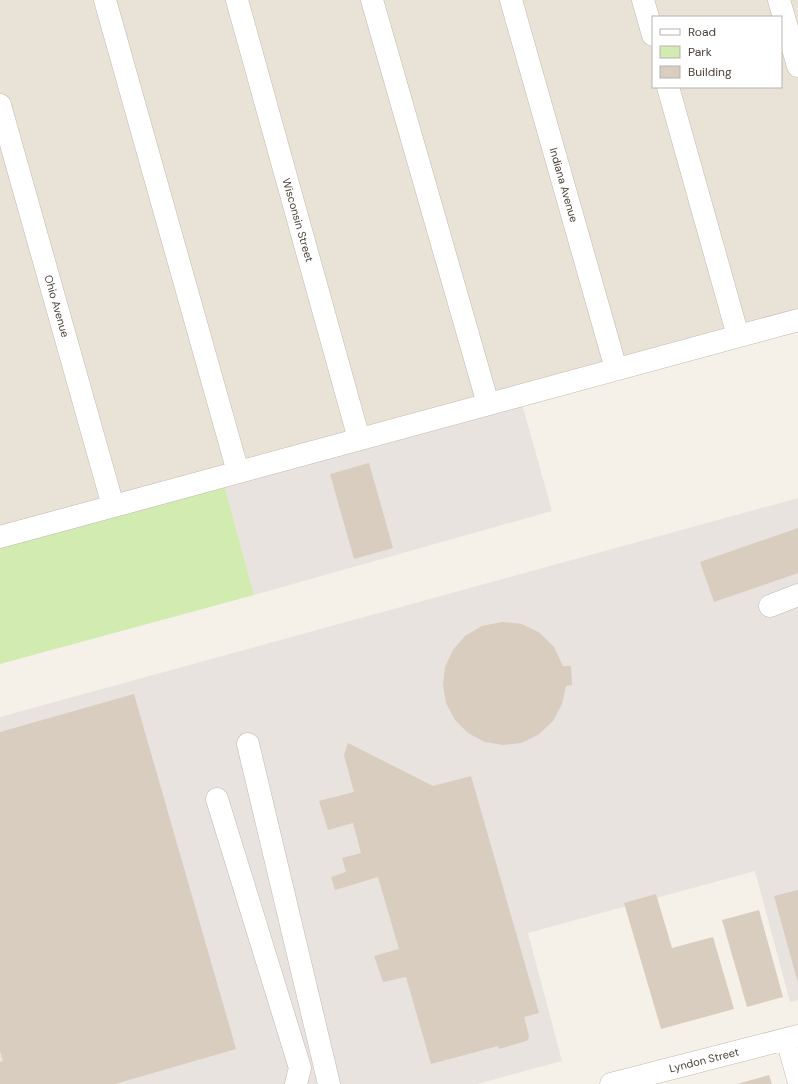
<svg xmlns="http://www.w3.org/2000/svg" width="798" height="1084" viewBox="0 0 798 1084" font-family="'DM Sans',sans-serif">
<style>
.residential{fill:#e9e3d7;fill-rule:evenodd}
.industrial{fill:#e8e3de}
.green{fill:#d2ebb1}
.building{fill:#d8cdbe}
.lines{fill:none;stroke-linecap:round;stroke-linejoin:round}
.minor-casing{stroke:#c1b9ab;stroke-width:23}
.minor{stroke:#fff;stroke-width:22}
.labels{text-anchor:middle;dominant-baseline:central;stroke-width:3;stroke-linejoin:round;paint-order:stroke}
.street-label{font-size:11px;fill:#4a4237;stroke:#fff}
</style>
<rect width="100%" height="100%" fill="#f5f1e9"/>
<!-- residential -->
<path class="residential" d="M 0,0 L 798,0 L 798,311 L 0,528 ZM 653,17 L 781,17 L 781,87 L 653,87 Z"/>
<!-- industrial -->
<path class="industrial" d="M 522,404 L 552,511 L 254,595 L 224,484 Z
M 798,498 L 798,1000 L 790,1002 L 755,871 L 528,933 L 562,1061 L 477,1084 L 0,1084 L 0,717 Z"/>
<!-- green -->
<path class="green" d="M 224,484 L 254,595 L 0,664 L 0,545 Z"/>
<!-- building -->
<path class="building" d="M 369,463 L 393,548 L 354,559 L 330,474 Z
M 798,528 L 798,573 L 714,602 L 700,562 Z
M 502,622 L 522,624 L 540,633 L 554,647 L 563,666 L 571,666 L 572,685 L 566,686 L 562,704 L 553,721 L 538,735 L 521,743 L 503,745 L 485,742 L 468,733 L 455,720 L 446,703 L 443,685 L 445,667 L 453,650 L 465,636 L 482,626 Z
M 134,694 L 236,1049 L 115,1084 L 0,1084 L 0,1062 L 3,1061 L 0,1051 L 0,732 Z
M 348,743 L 433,786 L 471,776 L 539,1013 L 524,1017 L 529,1036 L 528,1040 L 526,1041 L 499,1049 L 498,1046 L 431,1064 L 406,977 L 383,982 L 374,956 L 399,949 L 378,877 L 335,890 L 331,877 L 346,872 L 342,858 L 361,853 L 353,823 L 328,830 L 319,801 L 354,792 L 344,755 Z
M 798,890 L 798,983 L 774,896 Z
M 656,894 L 672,948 L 713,937 L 734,1009 L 661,1029 L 624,903 Z
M 759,910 L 783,997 L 747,1007 L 722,920 Z
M 769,1075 L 772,1084 L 737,1084 Z"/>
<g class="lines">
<defs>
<path id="minor" d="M 105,0 L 238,472
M 237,0 L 359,439
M 372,0 L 488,404
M 511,0 L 616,369
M 643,0 L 653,35
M 779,0 L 798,66
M 668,87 L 738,336
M 0,105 L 113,506
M 0,537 L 798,320
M 770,606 L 798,595
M 248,744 L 329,1084
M 217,799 L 300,1068 L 296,1084
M 787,1039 L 798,1079
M 611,1084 L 798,1036"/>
</defs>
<!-- minor casing -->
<use href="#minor" class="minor-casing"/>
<!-- minor -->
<use href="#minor" class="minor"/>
</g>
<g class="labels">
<!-- street labels -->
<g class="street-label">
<text transform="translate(564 185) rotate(74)">Indiana Avenue</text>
<text transform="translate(298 220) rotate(74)">Wisconsin Street</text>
<text transform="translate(57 306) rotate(74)">Ohio Avenue</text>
<text transform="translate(704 1060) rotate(-14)">Lyndon Street</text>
</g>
</g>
<!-- legend -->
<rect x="652" y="16" width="130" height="72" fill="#ffffff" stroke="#b7b3af"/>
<rect x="660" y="29" width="20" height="6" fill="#ffffff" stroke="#b7b3af"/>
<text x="688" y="36" font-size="12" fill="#4a4237">Road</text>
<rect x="660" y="46" width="20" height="12" fill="#d2ebb1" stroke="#b7b3af"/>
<text x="688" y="56" font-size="12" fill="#4a4237">Park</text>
<rect x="660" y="66" width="20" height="12" fill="#d8cdbe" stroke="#b7b3af"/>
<text x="688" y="76" font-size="12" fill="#4a4237">Building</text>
</svg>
